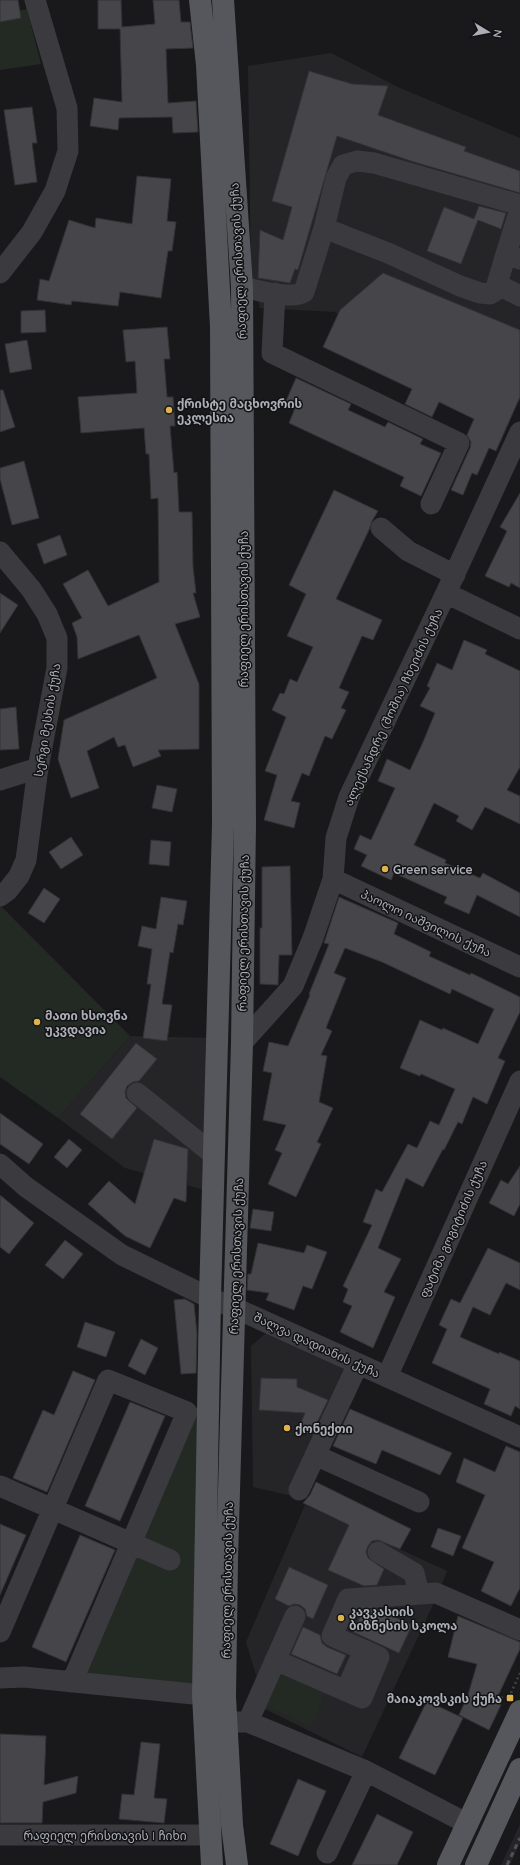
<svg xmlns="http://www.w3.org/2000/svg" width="520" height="1865" viewBox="0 0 520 1865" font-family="Quicksand,'Noto Sans Georgian',sans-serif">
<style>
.built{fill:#252527}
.green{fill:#232a24}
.building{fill:#46464a;stroke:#333336}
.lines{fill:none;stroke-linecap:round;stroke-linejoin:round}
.path{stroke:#404146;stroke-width:2.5;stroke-dasharray:2 3;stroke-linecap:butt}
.minor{stroke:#3a3a3f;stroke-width:21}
.major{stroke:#56575d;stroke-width:22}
.rail{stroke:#515258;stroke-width:3;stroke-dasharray:5 4;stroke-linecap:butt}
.poi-dot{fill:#deb34c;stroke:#131315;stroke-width:1.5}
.labels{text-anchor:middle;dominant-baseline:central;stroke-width:3;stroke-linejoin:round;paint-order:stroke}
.street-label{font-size:12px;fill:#acafb8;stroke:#131315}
.poi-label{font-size:12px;font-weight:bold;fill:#acafb8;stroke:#131315;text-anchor:start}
</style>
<rect width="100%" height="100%" fill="#19181a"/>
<!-- built -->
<path class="built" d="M 331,53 L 400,88 L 520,138 L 520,401 L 335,312 L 260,308 L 251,277 L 248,66 Z
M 130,1036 L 217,1038 L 212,1192 L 125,1168 L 58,1118 Z
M 266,1333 L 350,1368 L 292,1496 L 253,1487 L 251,1346 Z
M 305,1505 L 447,1571 L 438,1594 L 362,1757 L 261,1707 L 259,1685 L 246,1642 Z
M 520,1824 L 520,1843 L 510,1865 L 501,1865 Z"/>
<!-- green -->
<path class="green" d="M 27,9 L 41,64 L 0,70 L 0,14 Z
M 0,905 L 130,1036 L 58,1118 L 0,1077 Z
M 208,1406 L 203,1695 L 72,1682 L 187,1412 Z
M 278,1672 L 326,1693 L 311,1726 L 263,1705 Z"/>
<!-- building -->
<path class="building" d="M 0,0 L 18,0 L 21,18 L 0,22 Z
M 98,0 L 121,0 L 122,27 L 155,24 L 153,0 L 179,0 L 181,22 L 190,22 L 193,48 L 166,49 L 168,103 L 196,101 L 198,132 L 173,133 L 172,117 L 119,118 L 118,130 L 90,126 L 94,98 L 122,102 L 120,29 L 98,29 Z
M 309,71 L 352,84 L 388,86 L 378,115 L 466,147 L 464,151 L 520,171 L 520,193 L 414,162 L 337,136 L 298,270 L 295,269 L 290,283 L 258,278 L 260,230 L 283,240 L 292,207 L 272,201 Z
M 32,107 L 37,143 L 32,143 L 37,182 L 15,185 L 4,110 Z
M 137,176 L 171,179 L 167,221 L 176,222 L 172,251 L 168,251 L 161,298 L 120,292 L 118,306 L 72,301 L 71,305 L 37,300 L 40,279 L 49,281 L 69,220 L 95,228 L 96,218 L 132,224 Z
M 479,206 L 506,213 L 501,229 L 478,220 L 461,264 L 427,251 L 444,207 L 474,219 Z
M 383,273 L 520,330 L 520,397 L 496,451 L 489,448 L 477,475 L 472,473 L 463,495 L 451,490 L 470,448 L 471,442 L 467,435 L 474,419 L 439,402 L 432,417 L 405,404 L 412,389 L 323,347 L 340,310 Z
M 45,310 L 46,332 L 21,333 L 21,311 Z
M 167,327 L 170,359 L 164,359 L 167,397 L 173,397 L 175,426 L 170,426 L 174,473 L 177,472 L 179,512 L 192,512 L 193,567 L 196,593 L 193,593 L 200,617 L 175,624 L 199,684 L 199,749 L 158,750 L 161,756 L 133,767 L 125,745 L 118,747 L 114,737 L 87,751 L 99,788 L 71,798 L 58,759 L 64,720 L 157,678 L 139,635 L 78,659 L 77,637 L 72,623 L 82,618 L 63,584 L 88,570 L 108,606 L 159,582 L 158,498 L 151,499 L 149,454 L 146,454 L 144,428 L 81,433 L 78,397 L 137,393 L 135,361 L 126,362 L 123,330 Z
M 27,340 L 32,369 L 10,373 L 5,344 Z
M 296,378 L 351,404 L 348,410 L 385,427 L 388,422 L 423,439 L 420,444 L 441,453 L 421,496 L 400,486 L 404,477 L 289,423 L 296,406 L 286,401 Z
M 0,390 L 3,390 L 15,427 L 0,432 Z
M 24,461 L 39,518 L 12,525 L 0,479 L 0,468 Z
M 334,490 L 378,511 L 372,521 L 369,530 L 336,599 L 382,620 L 373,640 L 362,636 L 339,688 L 349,692 L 341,708 L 346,710 L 332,739 L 325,736 L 309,776 L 302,773 L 291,801 L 300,803 L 294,828 L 264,820 L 277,775 L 265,771 L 286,717 L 272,710 L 280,693 L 284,694 L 290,679 L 297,682 L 313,647 L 287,636 L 306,594 L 289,585 Z
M 520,493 L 520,588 L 511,583 L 509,587 L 485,576 L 507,531 L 500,527 Z
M 60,535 L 67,555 L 44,564 L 37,544 Z
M 0,593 L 18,605 L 0,633 Z
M 464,640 L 487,650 L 485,654 L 520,671 L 520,767 L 507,790 L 520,796 L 520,824 L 485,807 L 472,830 L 456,821 L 459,816 L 434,803 L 414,845 L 446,860 L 445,863 L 480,878 L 483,873 L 520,893 L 520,917 L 477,895 L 469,914 L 444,903 L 447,897 L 394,873 L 391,880 L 361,866 L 367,855 L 354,849 L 360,835 L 371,840 L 395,788 L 378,781 L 387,759 L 410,770 L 423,742 L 435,713 L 420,706 L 430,688 L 427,686 L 437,663 L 452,670 Z
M 16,707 L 19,749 L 0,750 L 0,709 Z
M 157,785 L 177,789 L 172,812 L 152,808 Z
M 71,837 L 83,855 L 61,869 L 49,852 Z
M 151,840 L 171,842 L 169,866 L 149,864 Z
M 290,866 L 292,955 L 279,955 L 278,985 L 260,984 L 260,928 L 262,928 L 262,867 Z
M 44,888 L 60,899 L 44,923 L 28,913 Z
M 161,897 L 187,901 L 183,925 L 178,924 L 173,953 L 170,952 L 162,1004 L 172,1005 L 167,1041 L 143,1038 L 151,984 L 147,984 L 152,949 L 138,946 L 142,926 L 156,929 Z
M 339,897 L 398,923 L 394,934 L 431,952 L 429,956 L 470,975 L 471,973 L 520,997 L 520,1012 L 498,1058 L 505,1061 L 487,1104 L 473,1097 L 462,1124 L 458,1122 L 444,1150 L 443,1149 L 423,1187 L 406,1178 L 378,1248 L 401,1259 L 384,1292 L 395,1297 L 373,1348 L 340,1332 L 352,1306 L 343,1302 L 348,1289 L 343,1286 L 372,1225 L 363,1222 L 376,1189 L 382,1192 L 408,1144 L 417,1148 L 430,1121 L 439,1125 L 455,1089 L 421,1074 L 420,1076 L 400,1068 L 420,1020 L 442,1030 L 443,1028 L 478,1044 L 494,1009 L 452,989 L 450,994 L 382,962 L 345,948 L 334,973 L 346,978 L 326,1028 L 332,1031 L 321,1055 L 327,1056 L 319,1102 L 333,1108 L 317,1142 L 321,1144 L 296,1197 L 268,1184 L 282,1153 L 275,1150 L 286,1125 L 263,1120 L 272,1073 L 263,1071 L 269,1042 L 288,1046 L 310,995 L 309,994 L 329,944 L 324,943 Z
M 136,1043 L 157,1059 L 139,1081 L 133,1082 L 127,1086 L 125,1092 L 126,1098 L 137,1108 L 112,1139 L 80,1114 Z
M 0,1113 L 43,1144 L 29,1164 L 0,1144 Z
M 69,1139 L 82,1150 L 67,1168 L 54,1157 Z
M 154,1139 L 188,1149 L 186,1202 L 174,1198 L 150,1248 L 125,1236 L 88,1204 L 109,1181 L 135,1204 Z
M 520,1166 L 520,1204 L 514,1216 L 489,1203 L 501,1180 L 508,1184 Z
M 0,1195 L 34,1223 L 9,1254 L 0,1247 Z
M 253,1209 L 274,1212 L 271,1231 L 250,1228 Z
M 65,1240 L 83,1254 L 63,1279 L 45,1265 Z
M 258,1243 L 304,1253 L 307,1245 L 327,1252 L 312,1289 L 303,1286 L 294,1310 L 266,1300 L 269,1293 L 247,1290 L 248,1274 L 251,1274 Z
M 488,1248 L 520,1263 L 520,1290 L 506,1283 L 490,1315 L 473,1307 L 460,1337 L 499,1354 L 499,1352 L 520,1361 L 520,1409 L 515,1406 L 511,1416 L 484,1404 L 490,1389 L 432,1363 L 447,1329 L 439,1325 L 451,1299 L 460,1303 Z
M 185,1299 L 194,1304 L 197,1334 L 196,1373 L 181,1374 L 174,1300 Z
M 85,1322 L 115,1332 L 106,1357 L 77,1347 Z
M 141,1339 L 158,1348 L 145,1375 L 128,1366 Z
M 73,1371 L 95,1380 L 47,1492 L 13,1478 L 43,1410 L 54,1415 Z
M 261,1378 L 297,1379 L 297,1387 L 328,1400 L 311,1435 L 298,1430 L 305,1413 L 259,1410 Z
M 130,1402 L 165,1416 L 120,1521 L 85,1506 Z
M 350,1409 L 452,1453 L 440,1475 L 382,1450 L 376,1464 L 333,1446 Z
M 506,1446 L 520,1452 L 520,1588 L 511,1606 L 481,1591 L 494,1562 L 462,1548 L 485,1495 L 456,1482 L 464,1458 L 495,1472 Z
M 316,1482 L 411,1529 L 400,1549 L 378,1540 L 372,1541 L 368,1546 L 366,1552 L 368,1558 L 384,1569 L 377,1585 L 364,1586 L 328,1570 L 349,1525 L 303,1503 L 310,1495 Z
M 0,1524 L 26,1535 L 0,1595 Z
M 438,1528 L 461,1536 L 453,1556 L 431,1547 Z
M 80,1535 L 115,1550 L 66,1662 L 32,1647 Z
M 289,1567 L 328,1585 L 313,1619 L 307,1616 L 305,1609 L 300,1605 L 294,1604 L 289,1606 L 275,1599 Z
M 377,1609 L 412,1625 L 399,1653 L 353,1632 L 363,1610 Z
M 458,1616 L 520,1642 L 520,1649 L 498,1696 L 503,1697 L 500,1707 L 489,1730 L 459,1715 L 468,1695 L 477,1664 L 448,1657 Z
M 303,1627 L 320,1635 L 322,1643 L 327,1647 L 346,1655 L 337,1674 L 291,1654 Z
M 427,1701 L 463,1718 L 435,1775 L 399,1758 Z
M 0,1734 L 46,1736 L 44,1785 L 78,1776 L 76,1793 L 43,1802 L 42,1823 L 0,1823 Z
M 141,1742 L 160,1744 L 154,1798 L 167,1799 L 164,1823 L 119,1819 L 122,1794 L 134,1795 Z
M 298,1779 L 326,1791 L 298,1856 L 270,1844 Z
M 377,1814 L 413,1832 L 397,1865 L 352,1865 Z"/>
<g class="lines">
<!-- path -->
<path class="path" d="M 511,1693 L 520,1673"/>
<!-- minor -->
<path class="minor" d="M 324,228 L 336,178 L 343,165 L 357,161 L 374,163 L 520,205
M 506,254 L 520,209
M 0,273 L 32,232 L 55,191 L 68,151 L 67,108 L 35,0
M 497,284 L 520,296
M 242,287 C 257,290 291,300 304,292 L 324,228 L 388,253 L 460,286 L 480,293 L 490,294 L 495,291 L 506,254 L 520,259
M 275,293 L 272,353 L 459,443 L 431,504
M 381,528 L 408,551 L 455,575
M 0,552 L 31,589 L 47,614 L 57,638 L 57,668 L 38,768 L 26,860 L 19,876 L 8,890 L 0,896
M 446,593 L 520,629
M 0,780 L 38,768
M 333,879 L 520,967
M 242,1043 L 293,986 L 313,938 L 333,879 L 336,838 L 349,797 L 446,593 L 520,432
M 137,1093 L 213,1154
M 0,1164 L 26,1187 L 122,1255 L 210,1298 L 235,1308 L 520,1437
M 387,1377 L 520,1081
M 315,1455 L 419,1502
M 0,1486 L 170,1560
M 299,1490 L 358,1364
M 378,1552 L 414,1573 L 419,1594
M 0,1632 L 108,1380 L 187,1412 L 72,1682
M 275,1660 L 346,1691 L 364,1650 L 332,1636 L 348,1599 L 436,1593 L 520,1630
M 0,1678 L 24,1677 L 203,1695
M 346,1691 L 362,1698 L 379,1657 L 364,1650
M 227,1722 L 248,1722 L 366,1771 L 468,1824
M 248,1722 L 295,1616
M 0,1835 L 210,1835
M 327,1853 L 366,1771"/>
<!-- major -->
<path class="major" d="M 200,0 L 207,65 L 221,327 L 223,824 L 210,1298 L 203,1695 L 212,1865
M 223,0 L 242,287 L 245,824 L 242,1043 L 227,1560 L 225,1697 L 232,1825 L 237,1865
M 448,1865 L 520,1711
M 476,1865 L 520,1769"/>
<!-- rail -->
<path class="rail" d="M 507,1865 L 520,1838"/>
</g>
<!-- markers -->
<g class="poi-dot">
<circle cx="169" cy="410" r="4"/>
<circle cx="385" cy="869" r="4"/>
<circle cx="37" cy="1022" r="4"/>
<circle cx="287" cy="1428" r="4"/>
<circle cx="341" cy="1618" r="4"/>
<rect x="506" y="1694" width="8" height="8" rx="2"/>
</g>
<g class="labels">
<!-- street labels -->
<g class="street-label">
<text transform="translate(238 261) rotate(-93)">რაფიელ ერისთავის ქუჩა</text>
<text transform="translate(243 609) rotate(-90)">რაფიელ ერისთავის ქუჩა</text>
<text transform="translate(393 707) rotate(-65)">ალექსანდრე (შოშია) ჩხეიძის ქუჩა</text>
<text transform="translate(47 720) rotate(-81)">სერგი მესხის ქუჩა</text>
<text transform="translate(426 923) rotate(25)">პაოლო იაშვილის ქუჩა</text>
<text transform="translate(243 933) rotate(-89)">რაფიელ ერისთავის ქუჩა</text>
<text transform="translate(453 1229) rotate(-66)">ფატიმა გოგიტიძის ქუჩა</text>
<text transform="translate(236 1256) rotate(-88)">რაფიელ ერისთავის ქუჩა</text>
<text transform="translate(317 1345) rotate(25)">შალვა დადიანის ქუჩა</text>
<text transform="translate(227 1580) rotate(-89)">რაფიელ ერისთავის ქუჩა</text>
<text x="105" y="1835">რაფიელ ერისთავის I ჩიხი</text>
</g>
<!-- poi labels -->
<g class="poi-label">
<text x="177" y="403">ქრისტე მაცხოვრის<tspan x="177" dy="14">ეკლესია</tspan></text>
<text x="393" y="869">Green service</text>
<text x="45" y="1015">მათი ხსოვნა<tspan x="45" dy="14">უკვდავია</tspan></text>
<text x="295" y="1428">ქონექთი</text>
<text x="349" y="1611">კავკასიის<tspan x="349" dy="14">ბიზნესის სკოლა</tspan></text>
<text x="502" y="1698" text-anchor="end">მაიაკოვსკის ქუჩა</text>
</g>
</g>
<!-- north arrow -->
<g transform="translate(488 32) rotate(100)" stroke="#131315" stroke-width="3" paint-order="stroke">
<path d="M0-3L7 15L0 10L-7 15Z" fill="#acafb8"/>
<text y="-6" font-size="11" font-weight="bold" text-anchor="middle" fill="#acafb8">N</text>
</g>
</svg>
